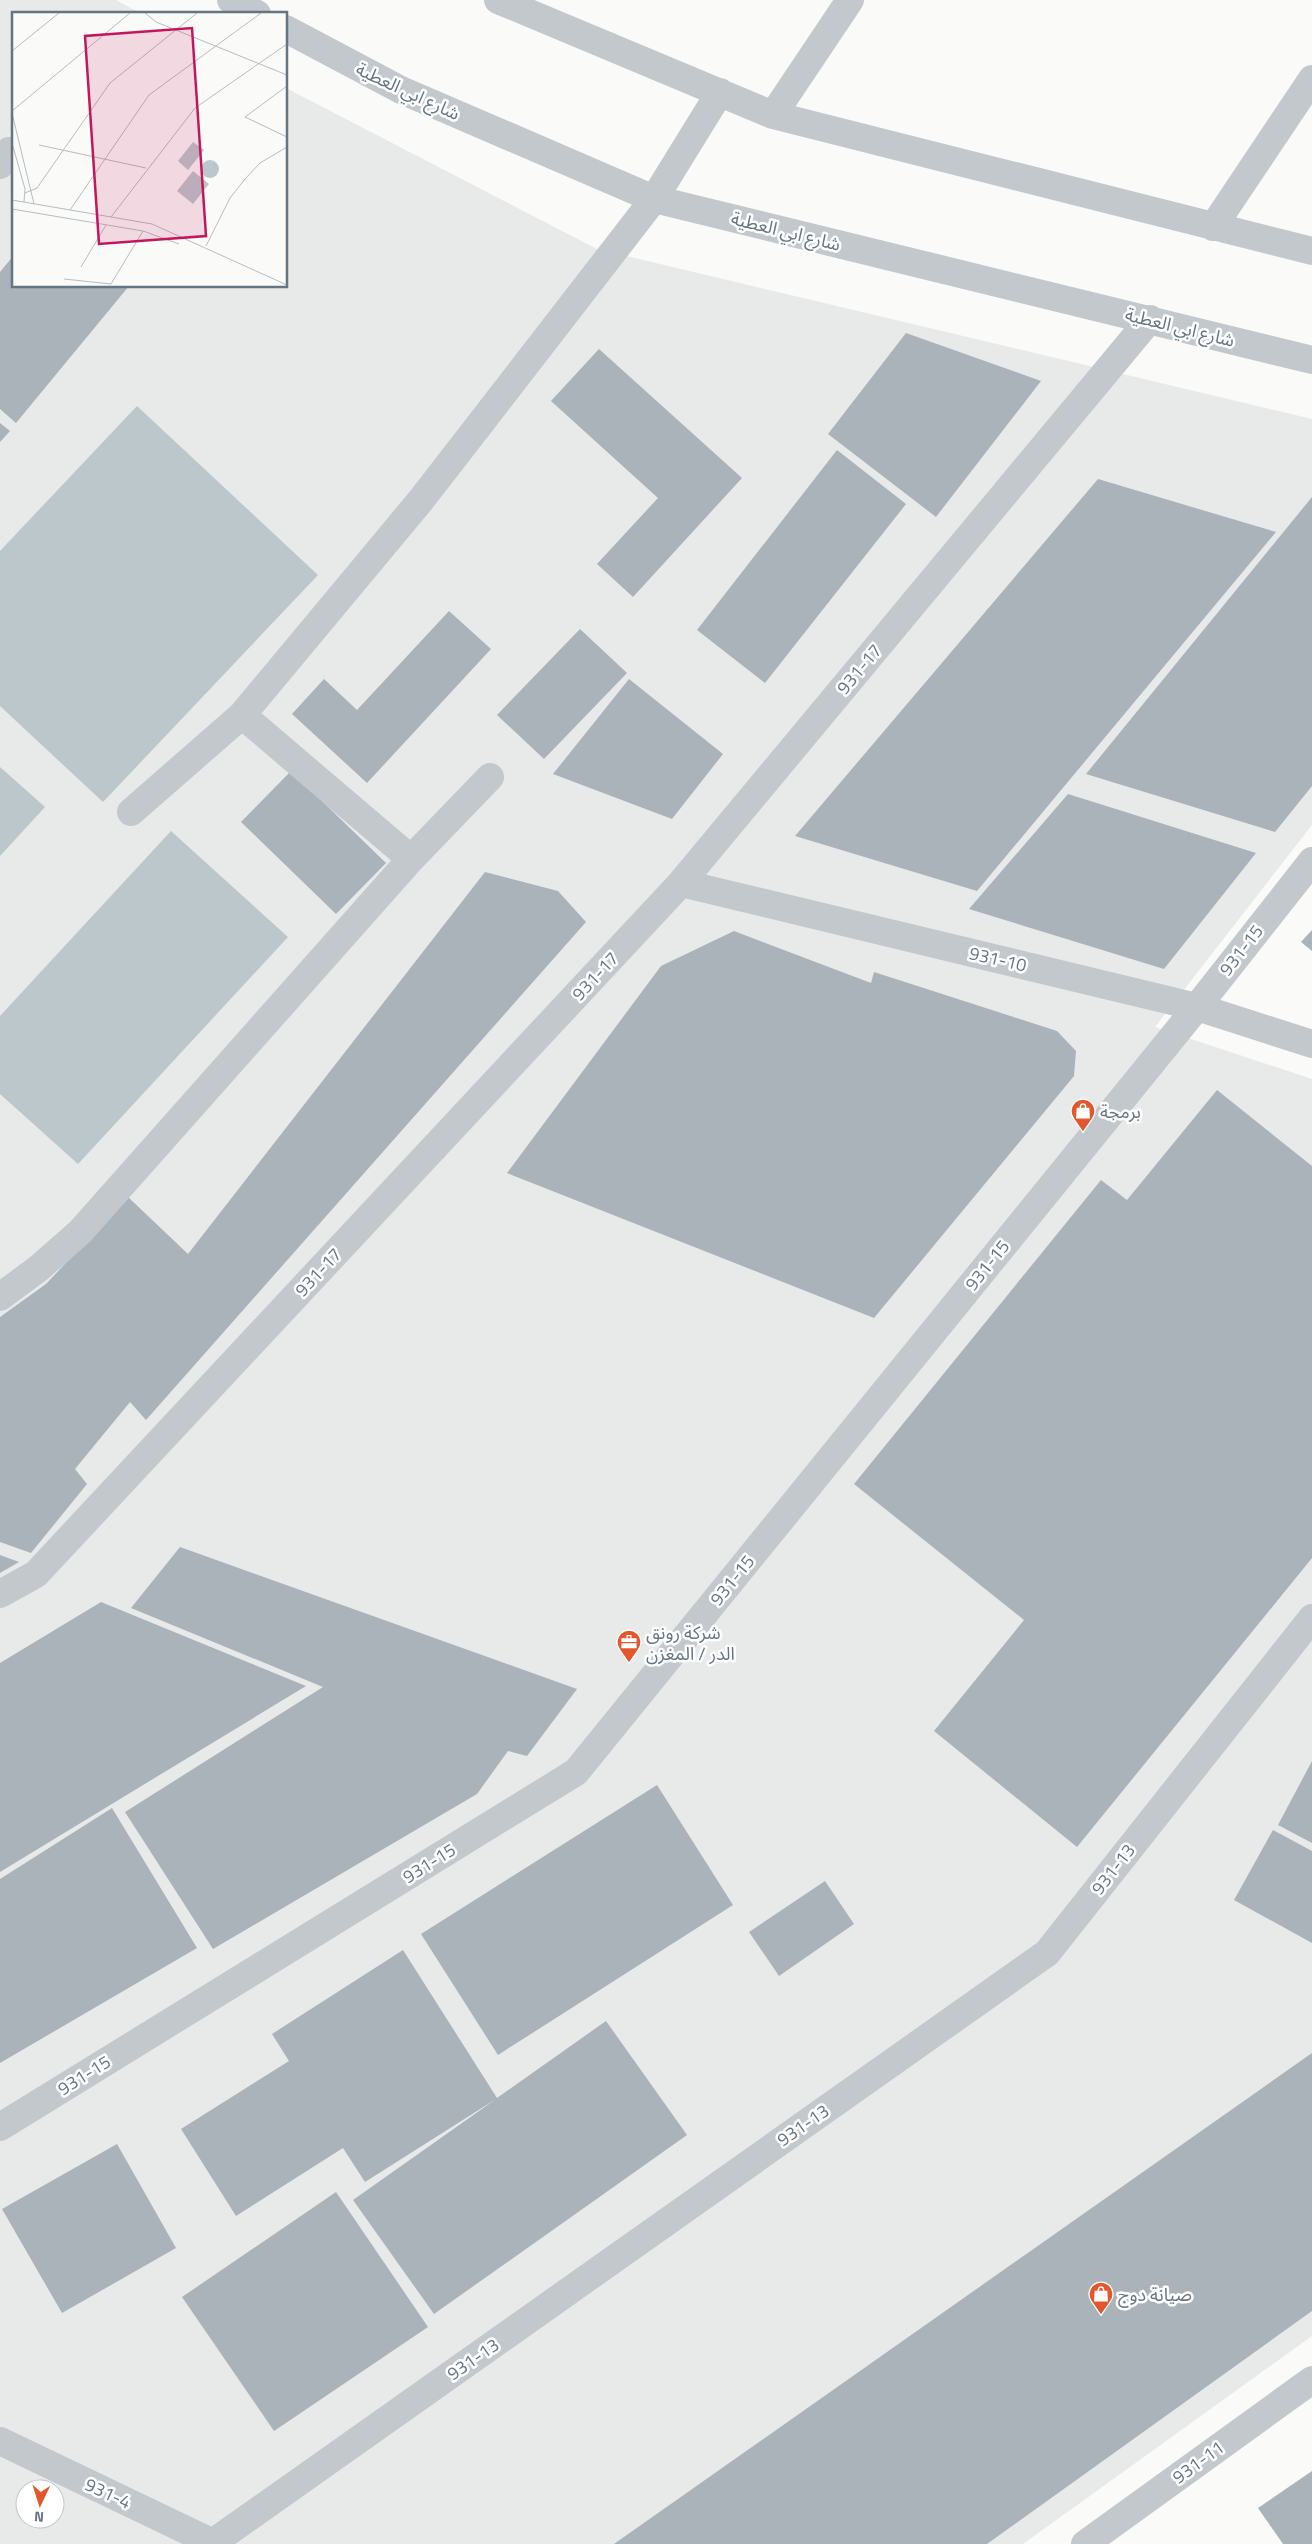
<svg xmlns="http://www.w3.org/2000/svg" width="1312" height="2544" viewBox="0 0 1312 2544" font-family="'Titillium Web','Noto Sans Arabic',sans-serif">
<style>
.built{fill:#e8e9e9;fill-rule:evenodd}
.water{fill:#bbc7cb}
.building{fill:#aab3b9}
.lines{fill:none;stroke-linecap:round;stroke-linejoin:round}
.minor{stroke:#c3c8cc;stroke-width:28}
.labels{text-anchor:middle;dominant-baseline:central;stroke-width:5;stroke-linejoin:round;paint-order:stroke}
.street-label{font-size:18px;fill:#657683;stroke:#fff}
.poi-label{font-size:18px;fill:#657683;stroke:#fff;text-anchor:start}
.inset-road{fill:none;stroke:#b5bdc2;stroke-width:1}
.view{fill:#c2185b;fill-opacity:0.15;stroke:#c2185b;stroke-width:2.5}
.inset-edge{fill:none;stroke:#657683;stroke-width:2.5}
</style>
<rect width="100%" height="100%" fill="#fafaf8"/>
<!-- built -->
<path class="built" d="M 0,0 L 116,0 L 142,14 L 14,14 L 14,286 L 286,286 L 286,88 L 597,249 L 1312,419 L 1312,825 L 1155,1027 L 1312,1079 L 1312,2336 L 1023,2544 L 0,2544 ZM 25,2489 L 55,2489 L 55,2519 L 25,2519 Z"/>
<!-- water -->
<path class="water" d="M 137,406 L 318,575 L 103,802 L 0,706 L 0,551 Z
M 0,767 L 45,807 L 0,856 Z
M 171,831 L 288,937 L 78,1164 L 0,1094 L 0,1016 Z"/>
<!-- building -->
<path class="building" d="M 14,255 L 14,286 L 129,286 L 16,423 L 0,409 L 0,272 Z
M 906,333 L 1041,381 L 936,517 L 828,434 Z
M 599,349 L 742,478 L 633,597 L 597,564 L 658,498 L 551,401 Z
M 0,423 L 10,431 L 0,442 Z
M 837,450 L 906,504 L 765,683 L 697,630 Z
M 1098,479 L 1276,532 L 977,891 L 795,836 Z
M 1312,497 L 1312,786 L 1275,832 L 1086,774 Z
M 449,611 L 491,649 L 367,783 L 292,714 L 324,679 L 357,710 Z
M 580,629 L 627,673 L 544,759 L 497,715 Z
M 629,679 L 723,754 L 672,819 L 553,774 Z
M 291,771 L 386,863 L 336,914 L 241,822 Z
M 1068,794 L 1256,853 L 1164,969 L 969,909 Z
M 485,872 L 558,891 L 586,922 L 146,1420 L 130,1402 L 75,1469 L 87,1484 L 31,1553 L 0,1542 L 0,1317 L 46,1284 L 128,1197 L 188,1254 Z
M 1312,930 L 1312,951 L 1301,942 Z
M 734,931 L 871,983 L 874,972 L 1057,1031 L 1076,1051 L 1074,1076 L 874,1318 L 507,1173 L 661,966 Z
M 1217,1090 L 1312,1166 L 1312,1558 L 1077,1847 L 934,1731 L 1024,1620 L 854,1484 L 1101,1180 L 1127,1200 Z
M 180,1547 L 577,1689 L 527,1756 L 508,1751 L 477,1794 L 213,1949 L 125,1812 L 323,1687 L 131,1608 Z
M 0,1555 L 19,1562 L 0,1573 Z
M 101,1602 L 306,1686 L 0,1872 L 0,1663 Z
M 1312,1761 L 1312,1843 L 1278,1825 Z
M 657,1785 L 733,1905 L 498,2055 L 421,1934 Z
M 112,1808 L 197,1948 L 0,2063 L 0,1879 Z
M 1273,1830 L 1312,1851 L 1312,1943 L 1234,1900 Z
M 825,1881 L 854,1924 L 779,1976 L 749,1932 Z
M 403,1950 L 497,2098 L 606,2021 L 687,2135 L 434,2314 L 353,2200 L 496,2099 L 365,2182 L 343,2148 L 236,2216 L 181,2129 L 289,2061 L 272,2034 Z
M 1312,2053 L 1312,2311 L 987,2544 L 614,2544 Z
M 117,2144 L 176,2248 L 62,2313 L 2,2209 Z
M 336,2192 L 428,2327 L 274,2431 L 182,2297 Z
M 1312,2471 L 1312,2544 L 1283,2544 L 1258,2508 Z"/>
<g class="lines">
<!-- minor -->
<path class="minor" d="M 231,0 L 257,14
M 498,0 L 773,115 L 1312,251
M 286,29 L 401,90 L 654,199 L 1312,360
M 773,115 L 850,0
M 0,165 L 9,151
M 1213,227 L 1312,79
M 242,715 L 411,859
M 131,812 L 242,715 L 421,500 L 654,199 L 720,92
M 681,883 L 1197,1007 L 1312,1044
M 0,1297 L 39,1268 L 80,1232 L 411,859 L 490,777
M 0,1594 L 36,1574 L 681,883 L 1150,319
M 0,2127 L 576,1772 L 1197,1007 L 1312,861
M 0,2441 L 215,2544
M 211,2544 L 1047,1953 L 1312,1618
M 1085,2544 L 1312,2380"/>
</g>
<!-- icons -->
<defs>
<symbol id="shop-pin" viewBox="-11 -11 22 30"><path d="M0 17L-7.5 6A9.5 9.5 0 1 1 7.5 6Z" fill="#e4572e" stroke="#fff"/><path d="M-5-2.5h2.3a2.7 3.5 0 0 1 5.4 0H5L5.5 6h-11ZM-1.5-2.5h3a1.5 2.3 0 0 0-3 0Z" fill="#fff"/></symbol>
<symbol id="office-pin" viewBox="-11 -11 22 30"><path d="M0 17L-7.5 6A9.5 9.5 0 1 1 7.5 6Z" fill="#e4572e" stroke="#fff"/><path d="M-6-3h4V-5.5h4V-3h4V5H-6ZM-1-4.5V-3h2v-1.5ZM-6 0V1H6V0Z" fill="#fff"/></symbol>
</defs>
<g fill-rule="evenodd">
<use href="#shop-pin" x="1069" y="1097" width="28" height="38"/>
<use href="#office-pin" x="615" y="1628" width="28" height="38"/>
<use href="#shop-pin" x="1087" y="2280" width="28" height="38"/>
</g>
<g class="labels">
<!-- street labels -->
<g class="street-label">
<text transform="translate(408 91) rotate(25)">شارع ابي العطية</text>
<text transform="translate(786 231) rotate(14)">شارع ابي العطية</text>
<text transform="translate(1180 327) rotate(14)">شارع ابي العطية</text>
<text transform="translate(859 669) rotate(-50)">931-17</text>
<text transform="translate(1241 950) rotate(-52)">931-15</text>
<text transform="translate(998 959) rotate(13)">931-10</text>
<text transform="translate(595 976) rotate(-47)">931-17</text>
<text transform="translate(987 1265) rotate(-51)">931-15</text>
<text transform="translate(318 1272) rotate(-47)">931-17</text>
<text transform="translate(732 1580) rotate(-51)">931-15</text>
<text transform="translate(429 1863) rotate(-32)">931-15</text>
<text transform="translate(1113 1869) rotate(-52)">931-13</text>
<text transform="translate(84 2075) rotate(-32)">931-15</text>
<text transform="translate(803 2125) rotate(-35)">931-13</text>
<text transform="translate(473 2359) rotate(-35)">931-13</text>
<text transform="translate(1198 2462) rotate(-36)">931-11</text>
<text transform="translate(108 2493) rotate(25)">931-4</text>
</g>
<!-- poi labels -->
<g class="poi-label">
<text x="1100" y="1111">برمجة</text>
<text x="646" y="1632">شركة رونق<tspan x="646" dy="21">الدر / المغزن</tspan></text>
<text x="1118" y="2294">صيانة دوج</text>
</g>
</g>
<!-- overview -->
<g transform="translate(12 12)">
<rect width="275" height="275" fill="#fafaf8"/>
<path d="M 181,130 L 192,138 L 176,158 L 166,149 ZM189 157a9 9 0 1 1 18 0a9 9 0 1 1-18 0ZM 181,159 L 197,172 L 181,192 L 165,179 Z" fill="#bbc7cb"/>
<path class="inset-road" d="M 133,1 L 144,10 L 275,63M 0,39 L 47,1M 275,74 L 233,105 L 275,125M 0,99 L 118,1M 0,101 L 22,192M 0,131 L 13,177 L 12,190M 27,133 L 134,156M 13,181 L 25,176 L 98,71 L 185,1M 0,188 L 140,212 L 275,273M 0,197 L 131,219 L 167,232M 58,198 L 137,83 L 249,1M 99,205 L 183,96 L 275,32M 194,234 L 218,186 L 233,167 L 248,151 L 275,135M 69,255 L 94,213M 52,267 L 99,272 L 131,219"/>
<path class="view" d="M 180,16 L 194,224 L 87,232 L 73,24 Z"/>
<rect width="275" height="275" class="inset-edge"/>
</g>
<!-- north arrow -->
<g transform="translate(40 2504) rotate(184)"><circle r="24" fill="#ffffff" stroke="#c1c8cd"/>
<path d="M0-4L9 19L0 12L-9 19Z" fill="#e4572e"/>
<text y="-8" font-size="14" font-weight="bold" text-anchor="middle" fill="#657683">N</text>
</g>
</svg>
